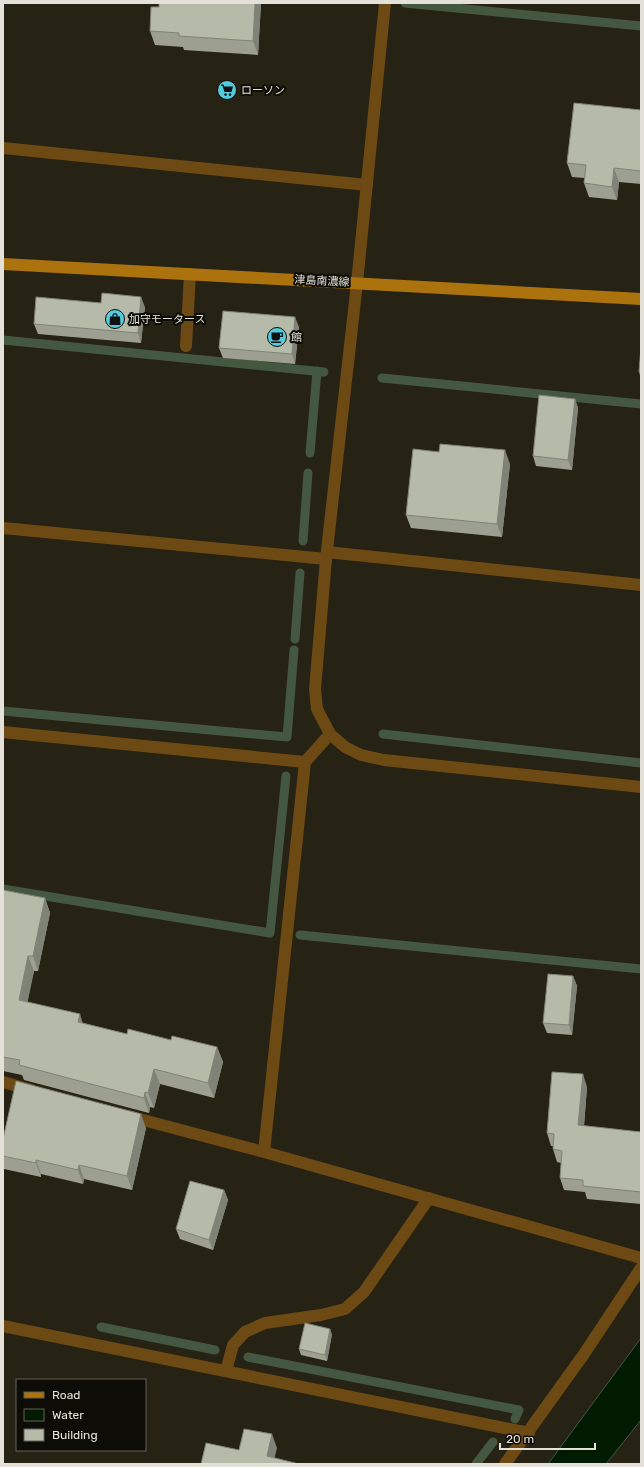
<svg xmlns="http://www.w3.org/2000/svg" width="644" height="1467" viewBox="0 0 644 1467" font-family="Rubik,'Noto Sans JP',sans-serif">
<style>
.water{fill:#001b00;stroke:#445741}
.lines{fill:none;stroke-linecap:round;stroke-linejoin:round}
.stream{stroke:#445741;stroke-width:9}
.service{stroke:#6d4914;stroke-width:12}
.minor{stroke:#6d4914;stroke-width:12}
.tertiary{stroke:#6d4914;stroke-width:12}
.primary{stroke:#ac720e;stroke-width:12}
.wall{fill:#9da090}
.shaded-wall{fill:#7f8276}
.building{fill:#b6baa8;stroke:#7f8276}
.labels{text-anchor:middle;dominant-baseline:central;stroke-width:4;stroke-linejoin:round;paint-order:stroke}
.poi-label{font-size:11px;fill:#e4e2d8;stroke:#0d0c06;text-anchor:start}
.street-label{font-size:11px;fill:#e4e2d8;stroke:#0d0c06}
</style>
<rect width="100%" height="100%" fill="#262214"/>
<!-- water -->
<path class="water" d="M 641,1338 L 641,1420 L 606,1464 L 548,1464 Z"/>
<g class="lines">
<!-- stream -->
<path class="stream" d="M 405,3 L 641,26
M 3,340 L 324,372
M 382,378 L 641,404
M 310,453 L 317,371
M 303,541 L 308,473
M 295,639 L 300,573
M 3,711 L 287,737 L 294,650
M 383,734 L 641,763
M 3,889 L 270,933 L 286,776
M 300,935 L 641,969
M 101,1327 L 215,1350
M 248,1357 L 519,1410 L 515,1419
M 476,1464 L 493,1442"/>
<!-- service -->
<path class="service" d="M 186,346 L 190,274"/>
<!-- minor -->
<path class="minor" d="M 3,148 L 367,185
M 3,528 L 326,559
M 327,552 L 641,585
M 3,732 L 305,762
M 3,1082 L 31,1090
M 128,1116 L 264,1152 L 641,1258
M 264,1152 L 305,762 L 330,734
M 3,1326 L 529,1433
M 226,1371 L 233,1345 L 245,1332 L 265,1323 L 321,1315 L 345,1309 L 364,1292 L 429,1198
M 505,1464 L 584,1354 L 641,1268"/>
<!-- tertiary -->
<path class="tertiary" d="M 385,3 L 357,283 L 326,559 L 315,689 L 317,709 L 330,734 L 345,747 L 361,755 L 384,760 L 641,787"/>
<!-- primary -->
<path class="primary" d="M 3,264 L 641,299"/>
</g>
<!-- wall -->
<path class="wall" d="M 159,3 L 261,3 L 258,55 L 184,50 L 183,47 L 155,45 L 150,31 L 159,7 Z
M 641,110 L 641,184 L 619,182 L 617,200 L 589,197 L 584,183 L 584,178 L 572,177 L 567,163 Z
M 101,303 L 145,307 L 141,343 L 38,334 L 34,324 Z
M 299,327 L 295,364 L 223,358 L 219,348 Z
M 641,347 L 641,379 L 639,372 Z
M 575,399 L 578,408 L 572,470 L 536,466 L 533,456 Z
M 510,464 L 502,537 L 411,528 L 406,515 Z
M 3,890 L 45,898 L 50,913 L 38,971 L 34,971 L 27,1002 L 83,1023 L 127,1034 L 217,1047 L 223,1062 L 214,1098 L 160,1084 L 154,1108 L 150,1107 L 149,1113 L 24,1080 L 22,1075 L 3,1071 Z
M 573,976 L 577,986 L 572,1035 L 547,1033 L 543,1023 Z
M 587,1087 L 584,1126 L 641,1132 L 641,1204 L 587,1199 L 585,1192 L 564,1190 L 560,1178 L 561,1163 L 557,1162 L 553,1149 L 553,1146 L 551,1146 L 547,1133 Z
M 146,1128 L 132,1190 L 84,1179 L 83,1184 L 41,1174 L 41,1177 L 4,1169 L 3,1166 L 3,1139 Z
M 224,1190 L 228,1200 L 213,1250 L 180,1239 L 176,1229 Z
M 332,1334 L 327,1361 L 301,1355 L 299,1349 Z"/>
<!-- shaded-wall -->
<path class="shaded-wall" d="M 255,3 L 261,3 L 258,55 L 253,41 Z
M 614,168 L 619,182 L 617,200 L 612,187 Z
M 141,297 L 145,307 L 141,343 L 138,333 Z
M 295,317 L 299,327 L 295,364 L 292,354 Z
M 575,399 L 578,408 L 572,470 L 568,460 Z
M 505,450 L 510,464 L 502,537 L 497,524 Z
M 45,898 L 50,913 L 38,971 L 33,956 Z
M 28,956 L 34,971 L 25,1015 L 19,1000 Z
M 573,976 L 577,986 L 572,1035 L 569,1025 Z
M 80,1014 L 85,1030 L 78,1022 Z
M 217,1047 L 223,1062 L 214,1098 L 208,1083 Z
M 154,1069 L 160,1084 L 154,1108 L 148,1093 Z
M 583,1074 L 587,1087 L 583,1138 L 578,1125 Z
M 145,1092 L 150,1107 L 149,1113 L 144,1098 Z
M 141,1114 L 146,1128 L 132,1190 L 127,1176 Z
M 36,1160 L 41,1174 L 41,1177 L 36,1163 Z
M 79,1165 L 84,1179 L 83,1184 L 78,1170 Z
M 224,1190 L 228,1200 L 213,1250 L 209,1240 Z
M 330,1329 L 332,1334 L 327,1361 L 325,1355 Z
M 272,1434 L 277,1448 L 273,1464 L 267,1456 Z"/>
<!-- building -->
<path class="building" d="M 159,3 L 255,3 L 253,41 L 179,36 L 179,33 L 150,31 L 151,7 L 159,7 Z
M 574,103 L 641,110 L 641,171 L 614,168 L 612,187 L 584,183 L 586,165 L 567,163 Z
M 102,293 L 141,297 L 138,333 L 34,324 L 36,297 L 101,303 Z
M 223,311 L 295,317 L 292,354 L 219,348 Z
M 641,347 L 641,372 L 639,372 Z
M 539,395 L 575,399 L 568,460 L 533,456 Z
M 440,444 L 505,450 L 497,524 L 406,515 L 413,449 L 439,452 Z
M 3,890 L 45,898 L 33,956 L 28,956 L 19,1000 L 80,1014 L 78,1022 L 127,1034 L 128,1029 L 171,1040 L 172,1036 L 217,1047 L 208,1083 L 154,1069 L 148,1093 L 145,1092 L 144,1098 L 19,1065 L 20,1060 L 3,1057 Z
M 548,974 L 573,976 L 569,1025 L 543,1023 Z
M 552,1072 L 583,1074 L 578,1125 L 641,1132 L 641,1192 L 583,1186 L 583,1180 L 560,1178 L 562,1151 L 553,1149 L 554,1134 L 547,1133 Z
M 16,1081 L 141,1114 L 127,1176 L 79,1165 L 78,1170 L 36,1160 L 36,1163 L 3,1156 L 3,1139 Z
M 190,1181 L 224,1190 L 209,1240 L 176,1229 Z
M 305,1323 L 330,1329 L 325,1355 L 299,1349 Z
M 244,1429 L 272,1434 L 267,1456 L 299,1464 L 201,1464 L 206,1443 L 239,1450 Z"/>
<!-- icons -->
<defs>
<symbol id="supermarket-disc" viewBox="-11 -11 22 22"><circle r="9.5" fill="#54cade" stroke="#0d0c06"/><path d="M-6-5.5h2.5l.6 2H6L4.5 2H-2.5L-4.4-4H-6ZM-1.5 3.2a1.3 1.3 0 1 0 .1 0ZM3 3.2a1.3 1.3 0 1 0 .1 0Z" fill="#111"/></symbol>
<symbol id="shop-disc" viewBox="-11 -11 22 22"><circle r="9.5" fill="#54cade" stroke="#0d0c06"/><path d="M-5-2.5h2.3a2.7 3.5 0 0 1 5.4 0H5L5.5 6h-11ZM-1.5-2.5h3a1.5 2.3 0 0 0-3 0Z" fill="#111"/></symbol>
<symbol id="cafe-disc" viewBox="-11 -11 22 22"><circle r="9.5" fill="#54cade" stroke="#0d0c06"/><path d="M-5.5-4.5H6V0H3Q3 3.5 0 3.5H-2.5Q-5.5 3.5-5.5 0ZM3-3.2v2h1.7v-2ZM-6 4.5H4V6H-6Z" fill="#111"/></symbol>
</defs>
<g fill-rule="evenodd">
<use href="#supermarket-disc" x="216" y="79" width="22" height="22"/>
<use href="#shop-disc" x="104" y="308" width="22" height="22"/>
<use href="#cafe-disc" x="266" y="326" width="22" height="22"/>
</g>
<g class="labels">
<!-- poi labels -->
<g class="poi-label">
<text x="241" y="90">ローソン</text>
<text x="129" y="319">加守モータース</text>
<text x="291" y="337">館</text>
</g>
<!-- street labels -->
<g class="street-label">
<text transform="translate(322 281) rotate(3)">津島南濃線</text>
</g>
</g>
<!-- border -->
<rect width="644" height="1467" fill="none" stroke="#e4e2d8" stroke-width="8"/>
<!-- legend -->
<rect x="16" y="1379" width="130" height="72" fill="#0d0c06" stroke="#63625a"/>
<rect x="24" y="1392" width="20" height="6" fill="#ac720e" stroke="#63625a"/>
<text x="52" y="1399" font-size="12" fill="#e4e2d8">Road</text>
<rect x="24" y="1409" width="20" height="12" fill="#001b00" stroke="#63625a"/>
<text x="52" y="1419" font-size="12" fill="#e4e2d8">Water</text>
<rect x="24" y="1429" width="20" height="12" fill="#b6baa8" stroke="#63625a"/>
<text x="52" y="1439" font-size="12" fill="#e4e2d8">Building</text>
<!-- scale -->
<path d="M500 1443v6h95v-6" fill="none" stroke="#e4e2d8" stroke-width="2"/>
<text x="506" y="1443" font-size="12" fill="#e4e2d8" stroke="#0d0c06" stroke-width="3" paint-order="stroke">20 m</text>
</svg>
